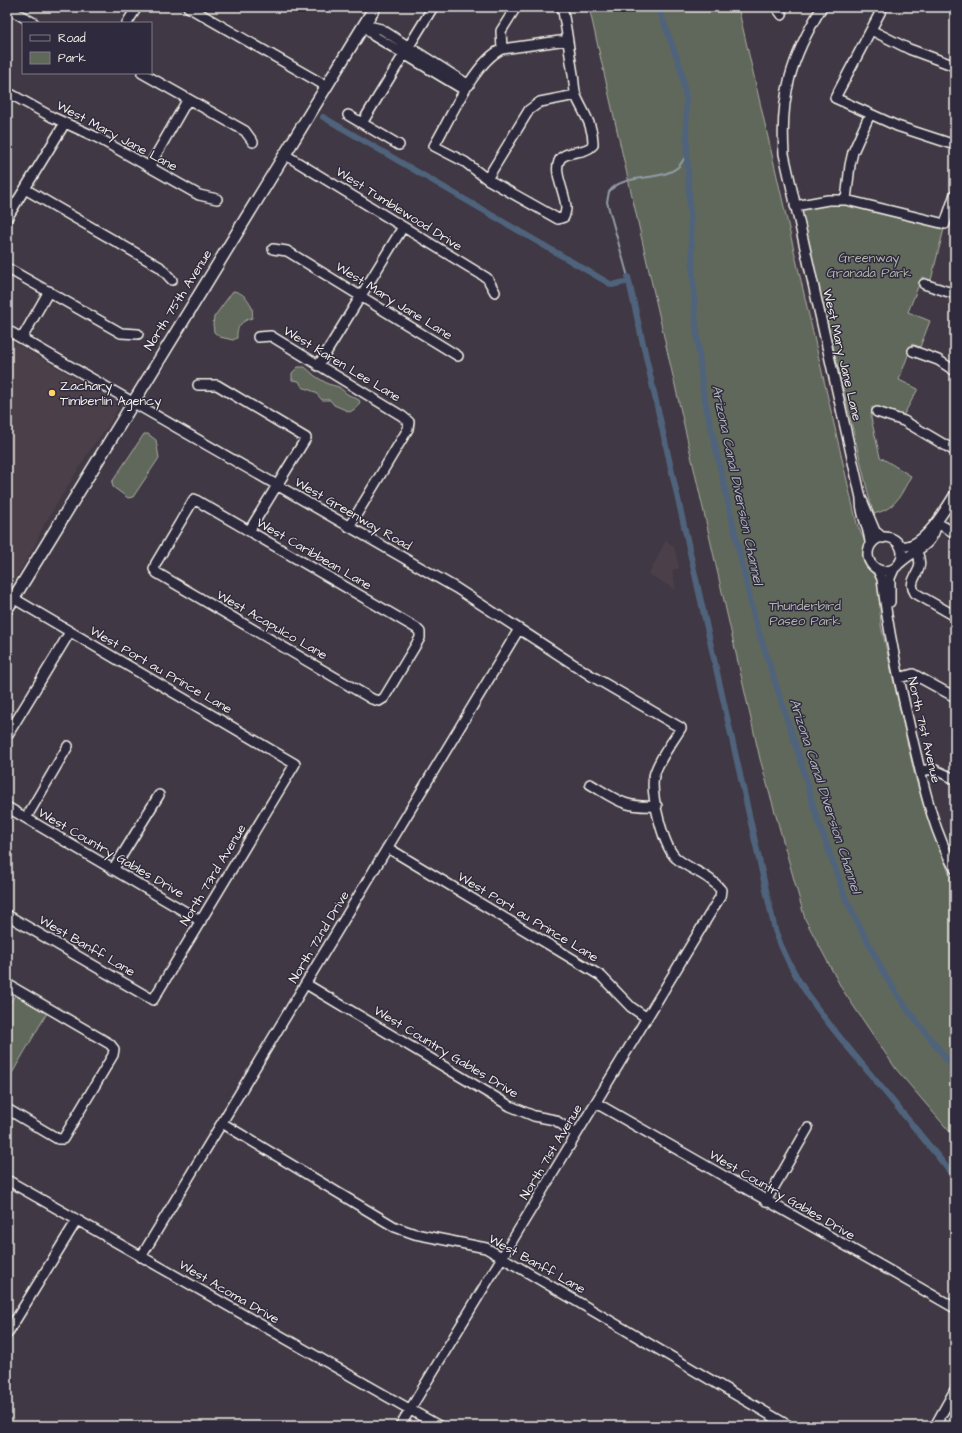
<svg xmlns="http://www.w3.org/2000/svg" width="962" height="1433" viewBox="0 0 962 1433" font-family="'Architects Daughter',sans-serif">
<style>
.built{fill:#4c4149}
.green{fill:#60685b;stroke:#aaaca2}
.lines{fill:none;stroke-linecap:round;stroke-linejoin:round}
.stream{stroke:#929ca7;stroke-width:2}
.canal{stroke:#50637b;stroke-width:6}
.minor-casing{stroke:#f4f1e8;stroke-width:12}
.major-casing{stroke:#f4f1e8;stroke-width:14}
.minor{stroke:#2f2a3d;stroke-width:9}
.major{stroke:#2f2a3d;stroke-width:11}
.poi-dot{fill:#ffd166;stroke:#2f2a3d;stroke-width:1.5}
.labels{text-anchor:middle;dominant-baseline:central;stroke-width:3;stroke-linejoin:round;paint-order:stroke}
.street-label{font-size:13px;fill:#f4f1e8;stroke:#2f2a3d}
.park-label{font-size:13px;fill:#b1b3a9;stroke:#2f2a3d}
.poi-label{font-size:13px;fill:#f4f1e8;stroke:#2f2a3d;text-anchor:start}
.water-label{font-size:14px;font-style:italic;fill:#b2b8bc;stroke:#2f2a3d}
</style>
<rect width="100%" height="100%" fill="#403844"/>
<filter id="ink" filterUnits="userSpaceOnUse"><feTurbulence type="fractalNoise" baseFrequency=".025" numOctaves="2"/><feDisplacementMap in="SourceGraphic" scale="8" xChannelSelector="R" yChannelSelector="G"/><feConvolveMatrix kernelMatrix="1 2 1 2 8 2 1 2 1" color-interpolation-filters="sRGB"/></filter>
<g filter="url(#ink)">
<!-- built -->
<path class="built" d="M 7,339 L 112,399 L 116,403 L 118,408 L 108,426 L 91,448 L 43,526 L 34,547 L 7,592 Z
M 666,540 L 674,547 L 679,568 L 672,570 L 676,590 L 649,574 Z"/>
<!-- green -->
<path class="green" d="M 589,7 L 738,7 L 857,524 L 865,542 C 859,562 864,565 878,579 L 881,625 L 914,772 L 923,804 L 955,889 L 955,1138 L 896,1069 L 842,989 L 805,919 L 760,759 Z
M 815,204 L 845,205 L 944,229 L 931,280 L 922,277 L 908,312 L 930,321 L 920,347 L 912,344 L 899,380 L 918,389 L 903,416 L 872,407 L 871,418 L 880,457 L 911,476 C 900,496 896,509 873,514 L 801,212 L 804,208 Z
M 233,291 C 245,292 255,306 252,318 C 241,321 236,327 237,338 L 233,340 L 220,337 L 214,332 L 213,324 L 214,317 Z
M 298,367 L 305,367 L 315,376 L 328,384 L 339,387 L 347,394 L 359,400 L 360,402 L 356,408 L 350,412 L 334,405 L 330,400 L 322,400 L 315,392 L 302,387 L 299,381 L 292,380 L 292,373 Z
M 144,434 L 148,434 L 156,440 L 159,458 L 133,497 L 128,498 L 113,487 L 112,482 Z
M 15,995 L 47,1013 L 7,1082 L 7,1008 Z"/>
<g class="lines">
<!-- stream -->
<path class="stream" d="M 628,277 L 607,202 L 609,192 C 622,173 661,182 678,167 C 682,163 684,158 687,154"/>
<!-- canal -->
<path class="canal" d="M 658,7 L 681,69 L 686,99 L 687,154 L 695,315 L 703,392 L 754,617 L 803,768 L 814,809 L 846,900 L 886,977 L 905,1006 L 955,1070
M 323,117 L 612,285 L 629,281
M 628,277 L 775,930 C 795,987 829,1024 866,1069 C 896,1105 926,1141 955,1178"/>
<defs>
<path id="minor" d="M 188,7 L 326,86
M 562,7 C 567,29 569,52 573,74 C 574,81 574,89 576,96 C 583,112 594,126 593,145 C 585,154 571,150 562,157 C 550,168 566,193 566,208 C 566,210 565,214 564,217 L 558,219 L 487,179 L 465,162 L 434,146 C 450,119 474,62 502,49 L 567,40
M 776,7 L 782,15
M 822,7 C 791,58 780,95 784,154 L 861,498 C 860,517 871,530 870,546
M 883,7 L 835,98 L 897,126 L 955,145
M 7,8 L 34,23
M 127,23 L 137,7
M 364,25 L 381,29 L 469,85
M 364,25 L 374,36 L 461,88
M 871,30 L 909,49 L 955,66
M 502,49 L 501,31 L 516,7
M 142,73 L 245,131 L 253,142
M 7,92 L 52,117 L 98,138 L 199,195 L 217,199
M 348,115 L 399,145
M 362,123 L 433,7
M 284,154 L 487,278 L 495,292
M 149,167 L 188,99
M 487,179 L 529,110 L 540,102 L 576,95
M 25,189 L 160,267 L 172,280
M 846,200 L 850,165 L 853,152 L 870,114
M 795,206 L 828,200 L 846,200 L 945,224 L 955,194
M 7,218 L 65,123
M 273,249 L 287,251 L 458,356
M 7,268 L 121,333 L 138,334
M 924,284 L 955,294
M 7,330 L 456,588 L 590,675 L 681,728 C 672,743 658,760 654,776 C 650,793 663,846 676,858 C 690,870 710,875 721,890 L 720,897 L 400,1426
M 258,337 L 271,336 L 402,416 L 409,422 L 408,429 L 349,527
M 22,338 L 49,291
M 913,351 L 938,360 L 955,371
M 318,366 L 403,227
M 198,385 L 217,385 L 306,438 L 249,531
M 877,412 L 904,421 L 955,451
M 194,499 L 416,628 L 420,632 L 420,638 L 384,698 L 379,701 L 372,699 L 157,573 L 154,569 L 156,563 Z
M 862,500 L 875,531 L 883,538
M 937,523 L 955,533
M868 554a17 17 0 1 1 34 0a17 17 0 1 1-34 0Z
M 900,546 C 922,551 945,510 955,494
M 917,552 C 927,573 905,578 915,593 L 955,616
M 900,563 C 916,548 932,548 937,523
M 878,570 L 882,579 C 888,632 900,684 912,737 C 923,782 932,829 955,869
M 890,602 L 890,578 L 894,569
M 899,678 L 913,674 L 955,697
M 7,736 L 70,632
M 920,771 L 933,769 L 955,779
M 590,784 C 617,800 624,808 657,806
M 7,807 L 201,921
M 26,818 L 68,746
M 388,848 L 601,976 L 631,1007 L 647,1018
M 113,870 L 159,795
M 7,915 L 153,1000 L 295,764 L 13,598
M 7,984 L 110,1044 L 114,1049 L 113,1055 L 63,1139 L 58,1139 L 7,1109
M 306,984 L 510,1106 L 534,1116 L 555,1120 L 576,1134
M 596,1103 L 955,1308
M 222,1123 L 395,1227 L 415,1234 L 486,1248 L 789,1426
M 7,1180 L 439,1426
M 766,1201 L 808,1128
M 141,1257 L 519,629
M 7,1334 L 77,1220
M 935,1426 L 955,1390"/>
<path id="major" d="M 7,609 L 375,7"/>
</defs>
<!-- minor casing -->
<use href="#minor" class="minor-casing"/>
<!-- major casing -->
<use href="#major" class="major-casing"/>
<!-- minor -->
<use href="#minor" class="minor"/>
<!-- major -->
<use href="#major" class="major"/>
</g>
</g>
<!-- markers -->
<circle class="poi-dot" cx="52" cy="393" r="4"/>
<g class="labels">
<!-- street labels -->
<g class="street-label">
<text transform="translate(117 136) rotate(28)">West Mary Jane Lane</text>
<text transform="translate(399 209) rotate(32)">West Tumblewood Drive</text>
<text transform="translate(178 300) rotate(-58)">North 75th Avenue</text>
<text transform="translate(394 301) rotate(32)">West Mary Jane Lane</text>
<text transform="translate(842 355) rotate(77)">West Mary Jane Lane</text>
<text transform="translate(342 364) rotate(31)">West Karen Lee Lane</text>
<text transform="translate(353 514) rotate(30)">West Greenway Road</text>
<text transform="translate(314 554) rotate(30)">West Caribbean Lane</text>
<text transform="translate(272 625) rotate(30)">West Acapulco Lane</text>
<text transform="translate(161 670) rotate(30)">West Port au Prince Lane</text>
<text transform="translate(924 730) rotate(77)">North 71st Avenue</text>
<text transform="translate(111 853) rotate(30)">West Country Gables Drive</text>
<text transform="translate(213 875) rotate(-59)">North 73rd Avenue</text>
<text transform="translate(528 917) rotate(31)">West Port au Prince Lane</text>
<text transform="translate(319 937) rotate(-59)">North 72nd Drive</text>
<text transform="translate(87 946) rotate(30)">West Banff Lane</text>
<text transform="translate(446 1052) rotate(31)">West Country Gables Drive</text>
<text transform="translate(551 1152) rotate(-59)">North 71st Avenue</text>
<text transform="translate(782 1195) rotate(30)">West Country Gables Drive</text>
<text transform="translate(537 1264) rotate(29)">West Banff Lane</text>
<text transform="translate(229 1292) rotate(30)">West Acoma Drive</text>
</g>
<!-- park labels -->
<g class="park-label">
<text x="869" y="258">Greenway<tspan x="869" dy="15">Granada Park</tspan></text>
<text x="805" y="606">Thunderbird<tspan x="805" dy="15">Paseo Park</tspan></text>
</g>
<!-- poi labels -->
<g class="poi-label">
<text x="60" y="386">Zachary<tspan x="60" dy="15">Timberlin Agency</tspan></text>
</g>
<!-- water labels -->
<g class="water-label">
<text transform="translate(737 485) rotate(78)">Arizona Canal Diversion Channel</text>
<text transform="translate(825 796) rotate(72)">Arizona Canal Diversion Channel</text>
</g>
</g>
<!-- margin -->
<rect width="962" height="1433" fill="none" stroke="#2f2a3d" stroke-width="24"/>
<rect x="12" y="12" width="938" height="1409" fill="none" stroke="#f4f1e8" stroke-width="1.5" filter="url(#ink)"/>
<!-- legend -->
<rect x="22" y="22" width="130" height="52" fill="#2f2a3d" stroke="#7e7a81"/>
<rect x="30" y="35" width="20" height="6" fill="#2f2a3d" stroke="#7e7a81"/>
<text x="58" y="42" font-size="12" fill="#f4f1e8">Road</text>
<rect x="30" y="52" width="20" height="12" fill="#60685b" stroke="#7e7a81"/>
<text x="58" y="62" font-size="12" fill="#f4f1e8">Park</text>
</svg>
